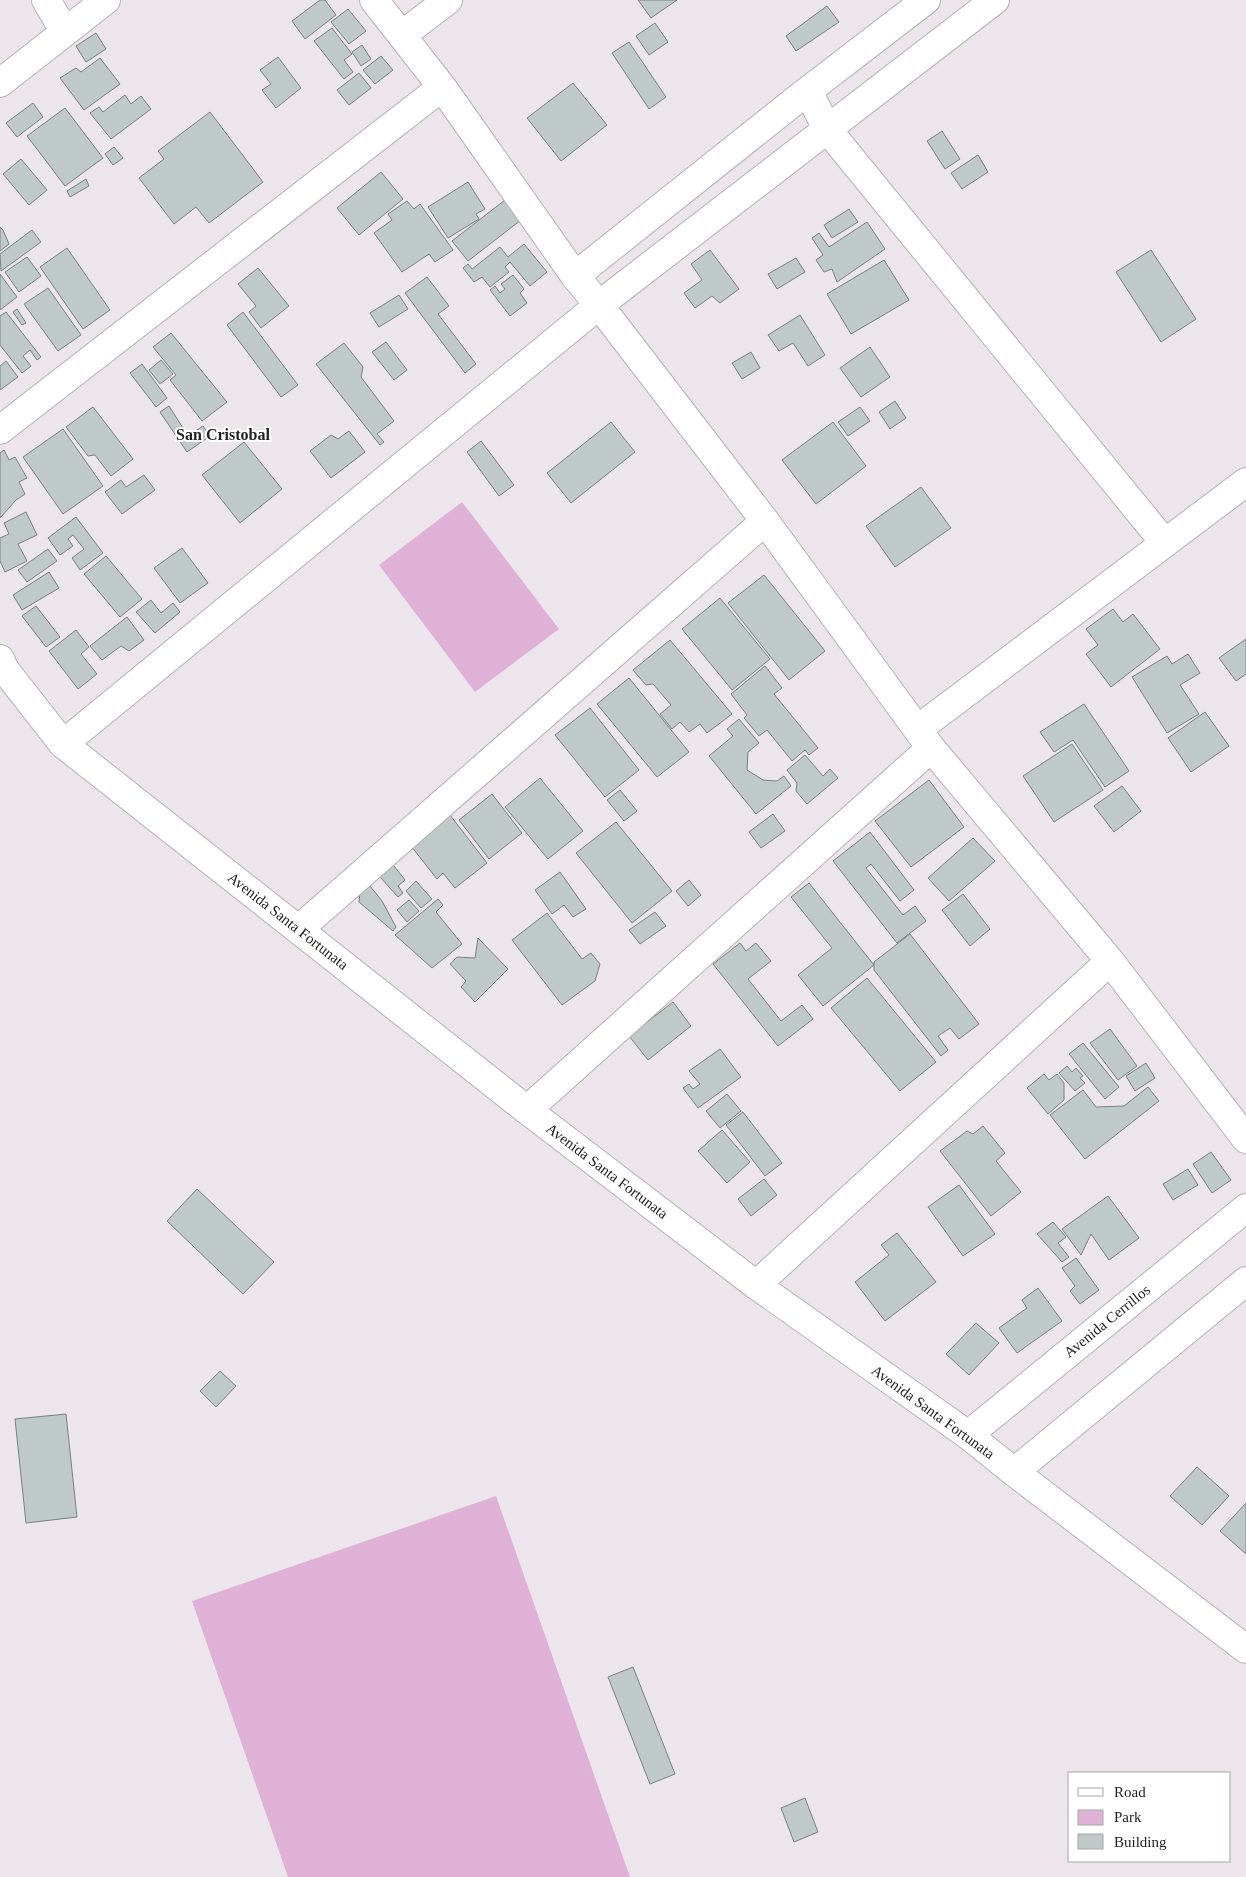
<svg xmlns="http://www.w3.org/2000/svg" width="1246" height="1877" viewBox="0 0 1246 1877" font-family="'Times New Roman',serif">
<style>
.green{fill:#e0b1d7}
.building{fill:#bfc9c8;stroke:#778180}
.lines{fill:none;stroke-linecap:round;stroke-linejoin:round}
.street-casing{stroke:#b6afb5;stroke-width:30}
.secondary-casing{stroke:#b6afb5;stroke-width:30}
.street{stroke:#fff;stroke-width:28}
.secondary{stroke:#fff;stroke-width:28}
.labels{text-anchor:middle;dominant-baseline:central;stroke-width:4;stroke-linejoin:round;paint-order:stroke}
.street-label{font-size:15px;fill:#242123;stroke:#fff}
.neighbourhood-label{font-size:16px;font-weight:bold;fill:#242123;stroke:#fff}
</style>
<rect width="100%" height="100%" fill="#ece5eb"/>
<!-- green -->
<path class="green" d="M 462,502 L 559,629 L 475,692 L 379,565 Z
M 496,1496 L 630,1877 L 288,1877 L 192,1601 Z"/>
<!-- building -->
<path class="building" d="M 320,0 L 325,0 L 336,15 L 305,39 L 292,21 Z
M 638,0 L 677,0 L 651,18 Z
M 827,6 L 839,22 L 796,51 L 786,36 Z
M 348,9 L 366,31 L 349,44 L 331,22 Z
M 655,23 L 668,42 L 649,55 L 636,36 Z
M 332,28 L 352,54 L 344,60 L 353,72 L 344,79 L 314,41 Z
M 96,33 L 106,49 L 86,62 L 76,46 Z
M 629,42 L 666,97 L 649,109 L 612,53 Z
M 362,45 L 371,59 L 361,66 L 352,52 Z
M 381,56 L 393,70 L 375,84 L 363,70 Z
M 278,57 L 301,88 L 276,108 L 262,90 L 271,84 L 260,70 Z
M 100,58 L 120,84 L 84,110 L 60,78 L 76,68 L 81,72 Z
M 359,73 L 371,88 L 349,105 L 337,90 Z
M 573,83 L 607,125 L 561,161 L 527,118 Z
M 125,95 L 131,104 L 141,96 L 151,109 L 111,139 L 90,113 L 99,107 L 103,112 Z
M 33,103 L 43,117 L 17,137 L 6,123 Z
M 65,108 L 103,158 L 65,186 L 27,136 Z
M 210,112 L 263,182 L 209,223 L 196,207 L 174,224 L 139,178 L 164,159 L 158,151 Z
M 942,131 L 960,159 L 945,169 L 927,141 Z
M 114,147 L 123,158 L 113,165 L 105,154 Z
M 978,155 L 988,172 L 962,189 L 951,173 Z
M 21,159 L 47,190 L 29,205 L 3,174 Z
M 381,172 L 403,199 L 359,235 L 337,208 Z
M 86,179 L 89,186 L 70,197 L 67,191 Z
M 468,182 L 485,209 L 476,214 L 479,219 L 448,238 L 428,207 Z
M 505,200 L 521,220 L 468,261 L 452,241 Z
M 407,201 L 414,209 L 420,204 L 453,250 L 435,262 L 429,254 L 402,272 L 374,233 L 392,220 L 388,214 Z
M 849,209 L 858,222 L 832,238 L 824,225 Z
M 867,222 L 885,249 L 837,282 L 832,269 L 824,272 L 816,260 L 823,255 L 812,238 L 819,233 L 829,247 Z
M 0,227 L 3,230 L 9,244 L 0,251 Z
M 32,230 L 41,242 L 1,271 L 0,254 Z
M 524,244 L 547,272 L 530,286 L 510,262 L 505,267 L 509,272 L 490,287 L 482,277 L 474,282 L 463,268 L 468,264 L 472,269 L 500,247 L 508,257 Z
M 67,248 L 110,310 L 83,329 L 40,267 Z
M 710,250 L 739,289 L 720,303 L 712,296 L 695,308 L 684,293 L 702,280 L 691,264 Z
M 1151,250 L 1196,319 L 1161,342 L 1116,272 Z
M 27,257 L 41,276 L 19,292 L 5,272 Z
M 796,258 L 805,272 L 777,289 L 768,274 Z
M 884,260 L 909,300 L 851,334 L 827,294 Z
M 258,268 L 289,306 L 261,328 L 249,312 L 256,306 L 238,284 Z
M 0,274 L 17,297 L 0,310 Z
M 513,275 L 524,289 L 520,293 L 527,303 L 510,316 L 490,290 L 495,286 L 500,293 L 505,289 L 501,284 Z
M 427,277 L 449,306 L 438,314 L 476,364 L 465,373 L 405,293 Z
M 48,288 L 81,335 L 58,351 L 24,304 Z
M 399,295 L 408,309 L 379,327 L 370,313 Z
M 17,309 L 26,323 L 22,325 L 13,312 Z
M 6,312 L 41,357 L 37,360 L 30,350 L 23,356 L 31,366 L 22,373 L 0,345 L 0,316 Z
M 243,312 L 298,385 L 281,397 L 227,325 Z
M 800,315 L 825,355 L 808,366 L 793,343 L 779,351 L 768,335 Z
M 171,333 L 227,402 L 202,421 L 170,380 L 176,375 L 153,347 Z
M 386,342 L 407,370 L 394,380 L 372,352 Z
M 344,343 L 363,367 L 361,377 L 394,421 L 377,434 L 384,442 L 380,445 L 316,364 Z
M 870,347 L 890,377 L 861,397 L 840,368 Z
M 751,352 L 760,368 L 742,379 L 732,363 Z
M 161,360 L 173,374 L 160,384 L 149,370 Z
M 6,361 L 18,377 L 0,390 L 0,366 Z
M 142,364 L 167,398 L 156,407 L 130,373 Z
M 895,401 L 906,418 L 890,429 L 879,412 Z
M 169,406 L 188,436 L 203,426 L 210,436 L 187,452 L 160,412 Z
M 93,407 L 133,459 L 111,476 L 95,455 L 88,456 L 66,427 Z
M 860,407 L 870,421 L 848,436 L 838,422 Z
M 611,422 L 635,452 L 571,503 L 547,473 Z
M 833,422 L 866,466 L 816,504 L 782,460 Z
M 63,429 L 103,486 L 63,514 L 23,457 Z
M 349,431 L 365,452 L 331,478 L 310,451 L 331,435 L 338,439 Z
M 481,441 L 514,485 L 499,496 L 467,452 Z
M 244,442 L 282,489 L 240,523 L 202,475 Z
M 4,450 L 9,460 L 15,457 L 27,478 L 19,482 L 25,494 L 16,500 L 0,518 L 0,453 Z
M 144,475 L 155,490 L 122,514 L 105,492 L 121,480 L 126,487 Z
M 921,487 L 951,528 L 895,567 L 866,526 Z
M 26,512 L 37,535 L 18,544 L 27,561 L 5,572 L 0,561 L 0,538 L 9,534 L 4,523 Z
M 76,517 L 103,553 L 80,570 L 72,558 L 84,549 L 73,535 L 68,539 L 73,546 L 60,555 L 48,538 Z
M 182,548 L 208,583 L 180,603 L 154,568 Z
M 48,549 L 57,561 L 27,582 L 18,570 Z
M 106,556 L 142,599 L 120,617 L 84,574 Z
M 49,572 L 59,588 L 22,610 L 13,595 Z
M 764,575 L 825,651 L 789,680 L 728,603 Z
M 720,598 L 770,659 L 732,690 L 682,629 Z
M 151,600 L 161,613 L 173,603 L 180,612 L 155,633 L 136,612 Z
M 36,606 L 60,637 L 46,647 L 22,616 Z
M 1113,609 L 1123,622 L 1133,614 L 1160,649 L 1111,687 L 1086,654 L 1098,645 L 1086,629 Z
M 127,617 L 144,640 L 129,651 L 121,646 L 102,660 L 90,646 Z
M 76,630 L 89,647 L 81,654 L 97,674 L 78,689 L 49,651 Z
M 1246,639 L 1246,674 L 1236,681 L 1219,658 Z
M 670,640 L 732,714 L 707,733 L 700,724 L 689,732 L 680,722 L 672,729 L 660,714 L 671,705 L 653,684 L 646,685 L 633,670 Z
M 1188,654 L 1200,673 L 1180,685 L 1199,714 L 1167,733 L 1132,677 L 1167,656 L 1172,664 Z
M 765,666 L 782,688 L 774,694 L 818,748 L 809,755 L 805,750 L 792,761 L 767,730 L 759,736 L 744,718 L 747,715 L 731,694 Z
M 629,678 L 689,752 L 657,777 L 597,704 Z
M 1084,704 L 1129,771 L 1105,787 L 1073,740 L 1054,752 L 1040,732 Z
M 590,708 L 639,770 L 605,797 L 555,735 Z
M 1205,712 L 1229,746 L 1191,772 L 1168,738 Z
M 739,719 L 759,743 L 748,752 L 747,770 L 763,780 L 777,781 L 784,776 L 791,786 L 756,814 L 709,756 L 733,736 L 727,729 Z
M 1072,744 L 1103,790 L 1054,822 L 1023,776 Z
M 805,755 L 823,776 L 830,769 L 838,778 L 807,804 L 796,791 L 797,783 L 787,770 Z
M 540,778 L 583,831 L 548,859 L 505,807 Z
M 929,780 L 964,827 L 911,867 L 875,821 Z
M 1122,786 L 1141,811 L 1114,832 L 1094,806 Z
M 620,790 L 637,811 L 624,821 L 607,800 Z
M 492,794 L 522,833 L 489,859 L 459,820 Z
M 773,814 L 785,831 L 761,848 L 749,832 Z
M 450,815 L 487,863 L 455,888 L 443,873 L 437,879 L 411,846 Z
M 616,822 L 672,891 L 632,923 L 576,853 Z
M 870,832 L 914,890 L 900,901 L 871,864 L 866,868 L 903,915 L 915,906 L 926,921 L 897,943 L 833,861 Z
M 973,838 L 995,861 L 949,901 L 928,878 Z
M 386,856 L 405,880 L 398,886 L 403,893 L 398,897 L 372,868 Z
M 560,872 L 586,909 L 573,917 L 564,905 L 552,914 L 535,890 Z
M 362,876 L 382,901 L 396,927 L 393,931 L 359,902 Z
M 689,880 L 701,895 L 688,906 L 676,891 Z
M 416,881 L 432,899 L 421,908 L 406,891 Z
M 809,883 L 874,965 L 823,1006 L 798,975 L 832,948 L 791,897 Z
M 963,894 L 990,929 L 970,946 L 942,910 Z
M 438,899 L 443,905 L 436,912 L 462,944 L 432,968 L 395,935 Z
M 409,900 L 419,911 L 407,922 L 397,910 Z
M 655,912 L 666,926 L 640,944 L 629,930 Z
M 547,913 L 582,959 L 591,953 L 600,964 L 595,981 L 562,1005 L 512,940 Z
M 910,934 L 979,1024 L 959,1039 L 950,1028 L 938,1036 L 948,1050 L 941,1056 L 874,970 L 874,962 Z
M 478,938 L 508,969 L 475,1002 L 461,987 L 466,981 L 450,964 L 457,957 L 475,958 Z
M 740,943 L 746,951 L 756,943 L 771,961 L 748,979 L 781,1021 L 802,1005 L 813,1019 L 778,1046 L 713,964 Z
M 867,978 L 936,1062 L 900,1091 L 831,1008 Z
M 673,1002 L 691,1026 L 648,1060 L 629,1036 Z
M 1110,1029 L 1137,1066 L 1118,1080 L 1090,1043 Z
M 1083,1043 L 1119,1087 L 1105,1099 L 1069,1054 Z
M 720,1049 L 741,1077 L 698,1108 L 683,1088 L 689,1084 L 693,1089 L 700,1084 L 689,1071 Z
M 1146,1063 L 1155,1078 L 1135,1091 L 1126,1076 Z
M 1067,1066 L 1072,1072 L 1076,1068 L 1083,1076 L 1080,1078 L 1085,1083 L 1075,1091 L 1059,1073 Z
M 1044,1074 L 1049,1080 L 1057,1074 L 1064,1083 L 1064,1100 L 1048,1114 L 1027,1088 Z
M 1148,1087 L 1159,1101 L 1085,1159 L 1050,1115 L 1083,1090 L 1096,1107 L 1124,1106 Z
M 727,1094 L 741,1111 L 720,1128 L 706,1111 Z
M 743,1112 L 782,1163 L 765,1176 L 726,1125 Z
M 983,1126 L 1005,1153 L 996,1161 L 1021,1192 L 991,1216 L 940,1151 L 967,1131 L 973,1134 Z
M 722,1130 L 750,1162 L 727,1183 L 698,1151 Z
M 1211,1152 L 1231,1180 L 1212,1193 L 1193,1164 Z
M 1188,1169 L 1198,1185 L 1173,1200 L 1163,1184 Z
M 764,1179 L 777,1195 L 751,1216 L 738,1199 Z
M 959,1185 L 995,1234 L 963,1256 L 928,1207 Z
M 197,1189 L 274,1262 L 243,1294 L 167,1221 Z
M 1108,1196 L 1139,1238 L 1109,1260 L 1091,1234 L 1081,1255 L 1062,1229 Z
M 1053,1222 L 1066,1237 L 1058,1243 L 1069,1257 L 1062,1262 L 1037,1234 Z
M 897,1233 L 936,1282 L 885,1321 L 855,1282 L 889,1255 L 881,1245 Z
M 1076,1258 L 1099,1290 L 1080,1304 L 1070,1291 L 1075,1286 L 1062,1268 Z
M 1038,1288 L 1062,1321 L 1017,1353 L 999,1328 L 1027,1308 L 1022,1300 Z
M 976,1323 L 999,1343 L 969,1375 L 946,1354 Z
M 220,1371 L 236,1386 L 216,1407 L 200,1391 Z
M 66,1414 L 77,1517 L 26,1523 L 15,1419 Z
M 1197,1467 L 1229,1496 L 1202,1525 L 1170,1496 Z
M 1246,1503 L 1246,1554 L 1220,1531 Z
M 633,1667 L 675,1774 L 650,1784 L 608,1677 Z
M 805,1798 L 818,1832 L 794,1842 L 781,1808 Z"/>
<g class="lines">
<defs>
<path id="street" d="M 46,0 L 65,32
M 374,0 L 442,87 L 575,276 L 599,305 L 765,521 L 931,748 L 1110,961 L 1246,1139
M 402,35 L 448,0
M 0,83 L 106,0
M 808,91 L 827,129 L 1164,542
M 575,276 L 801,96 L 926,0
M 0,430 L 442,87
M 918,729 L 1246,482
M 63,744 L 599,305 L 995,0
M 299,929 L 765,521
M 527,1110 L 931,748
M 756,1285 L 1110,961"/>
<path id="secondary" d="M 0,659 L 5,670 L 63,744 L 527,1110 L 756,1285 L 968,1435 L 1014,1472 L 1246,1649
M 968,1435 L 1246,1208
M 1014,1472 L 1246,1281"/>
</defs>
<!-- street casing -->
<use href="#street" class="street-casing"/>
<!-- secondary casing -->
<use href="#secondary" class="secondary-casing"/>
<!-- street -->
<use href="#street" class="street"/>
<!-- secondary -->
<use href="#secondary" class="secondary"/>
</g>
<g class="labels">
<!-- street labels -->
<g class="street-label">
<text transform="translate(288 921) rotate(38)">Avenida Santa Fortunata</text>
<text transform="translate(607 1171) rotate(37)">Avenida Santa Fortunata</text>
<text transform="translate(1107 1321) rotate(-39)">Avenida Cerrillos</text>
<text transform="translate(933 1412) rotate(36)">Avenida Santa Fortunata</text>
</g>
<!-- neighbourhood labels -->
<g class="neighbourhood-label">
<text x="223" y="434">San Cristobal</text>
</g>
</g>
<!-- legend -->
<rect x="1068" y="1772" width="162" height="90" fill="#ffffff" stroke="#a7a6a7"/>
<rect x="1078" y="1788" width="25" height="8" fill="#ffffff" stroke="#a7a6a7"/>
<text x="1114" y="1797" font-size="15" fill="#242123">Road</text>
<rect x="1078" y="1810" width="25" height="15" fill="#e0b1d7" stroke="#a7a6a7"/>
<text x="1114" y="1822" font-size="15" fill="#242123">Park</text>
<rect x="1078" y="1834" width="25" height="15" fill="#bfc9c8" stroke="#a7a6a7"/>
<text x="1114" y="1847" font-size="15" fill="#242123">Building</text>
</svg>
